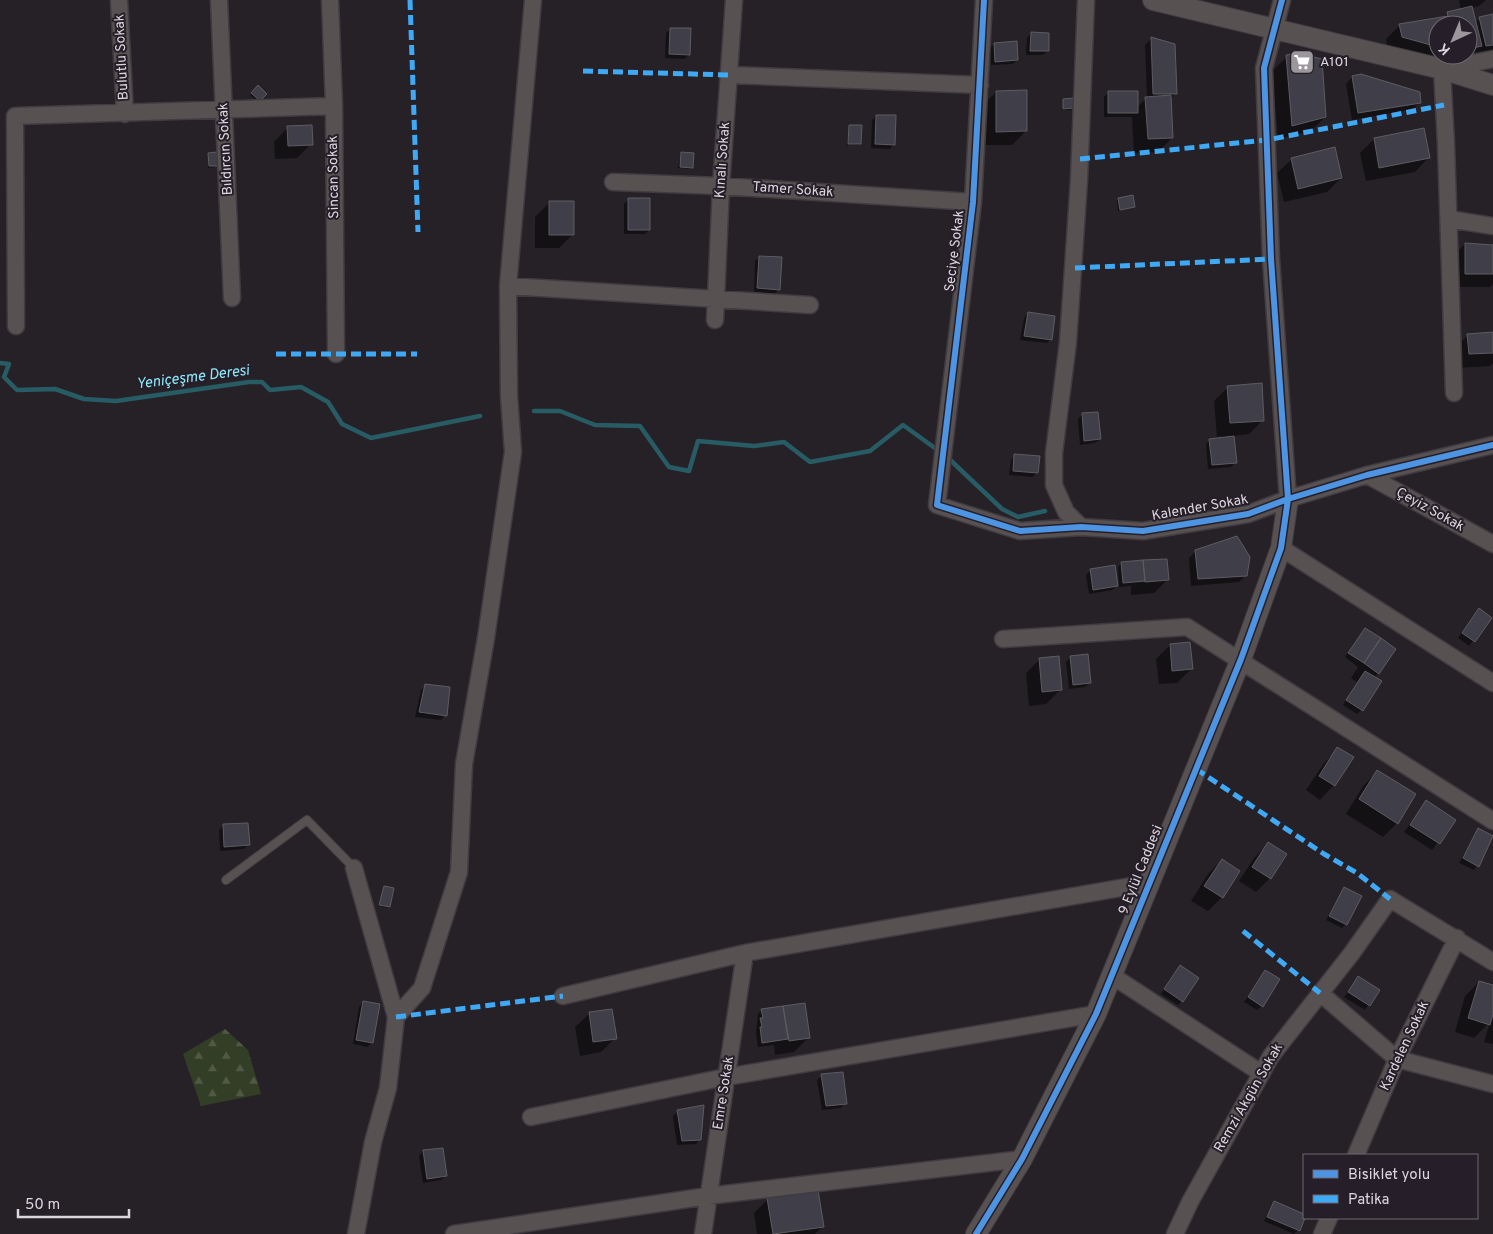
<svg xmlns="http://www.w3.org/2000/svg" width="1493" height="1234" viewBox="0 0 1493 1234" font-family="Overpass,sans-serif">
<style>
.forest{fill:url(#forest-firs)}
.shadow{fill:#0007}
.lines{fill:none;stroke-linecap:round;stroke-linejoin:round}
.stream{stroke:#285c65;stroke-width:4.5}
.building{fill:#403e48;stroke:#5e5c62}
.service-casing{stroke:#3f3b40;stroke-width:10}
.minor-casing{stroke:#3f3b40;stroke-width:19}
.tertiary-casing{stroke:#3f3b40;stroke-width:22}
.service{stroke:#585152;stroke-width:8}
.minor{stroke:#585152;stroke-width:16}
.tertiary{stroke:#585152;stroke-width:20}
.quiet{stroke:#3fa9f5;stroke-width:5;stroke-dasharray:10 5;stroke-linecap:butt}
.cycleway-casing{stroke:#261f29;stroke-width:9}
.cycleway{stroke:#4d94e3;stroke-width:6}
.labels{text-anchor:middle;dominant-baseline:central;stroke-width:4;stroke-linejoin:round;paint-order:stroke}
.street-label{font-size:14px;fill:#dcd7dd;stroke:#261f29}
.poi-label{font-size:14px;fill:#dcd7dd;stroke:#261f29;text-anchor:start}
.water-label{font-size:15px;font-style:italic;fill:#8ceaf9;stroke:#261f29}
</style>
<defs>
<pattern id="forest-firs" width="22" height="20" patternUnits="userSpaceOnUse" patternTransform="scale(1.25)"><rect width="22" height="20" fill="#333e26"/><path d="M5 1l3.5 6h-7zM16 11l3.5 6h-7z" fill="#505945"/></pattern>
</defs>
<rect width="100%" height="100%" fill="#252127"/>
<!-- forest -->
<path class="forest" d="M 225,1029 L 248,1050 L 261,1094 L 201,1106 L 183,1054 Z"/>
<!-- shadow -->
<path class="shadow" d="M 1459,0 L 1486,0 L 1479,6 L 1472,8 L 1475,23 L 1480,18 L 1493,15 L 1493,53 L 1472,60 L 1471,54 L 1468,54 L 1468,25 L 1438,25 L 1438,55 L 1464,55 L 1449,58 L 1449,55 L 1440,64 L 1388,51 L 1386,39 L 1400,25 L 1442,19 L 1448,13 L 1461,10 Z
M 670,29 L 689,55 L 684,59 L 665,58 L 666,33 Z
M 1031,33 L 1048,51 L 1043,55 L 1026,55 L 1027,38 Z
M 1152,38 L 1176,93 L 1170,99 L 1172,138 L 1158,152 L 1134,153 L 1132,117 L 1104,117 L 1104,97 L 1108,93 L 1137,107 L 1147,98 L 1145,45 Z
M 994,44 L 1017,60 L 1013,64 L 991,65 L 990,48 Z
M 1287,57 L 1325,117 L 1311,131 L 1278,139 L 1272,71 Z
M 1352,77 L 1420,102 L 1413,109 L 1352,120 L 1346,84 Z
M 258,87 L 265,94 L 258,102 L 250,95 Z
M 996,92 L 1026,131 L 1012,145 L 983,145 L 982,106 Z
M 1064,100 L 1072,108 L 1071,110 L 1062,110 Z
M 876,116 L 894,144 L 890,149 L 871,148 L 872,120 Z
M 849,126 L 860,143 L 858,145 L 847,145 Z
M 288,127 L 311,144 L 297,158 L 275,159 L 274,142 Z
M 1374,139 L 1429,157 L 1415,172 L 1366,181 L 1360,153 Z
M 681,153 L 691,167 L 690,169 L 678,168 Z
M 209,154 L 217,165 L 215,167 L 208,168 Z
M 1292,159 L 1341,178 L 1327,192 L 1284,202 L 1277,173 Z
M 1118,199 L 1134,207 L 1118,211 L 1117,201 Z
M 628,200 L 649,230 L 645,234 L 624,234 L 624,204 Z
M 549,203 L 573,234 L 559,248 L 535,248 L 535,217 Z
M 1465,244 L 1493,246 L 1493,284 L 1490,287 L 1451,287 L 1451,258 Z
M 760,257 L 779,289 L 774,294 L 754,292 L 755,261 Z
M 1028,313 L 1051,339 L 1047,343 L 1020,340 L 1024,318 Z
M 1493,333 L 1493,363 L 1490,366 L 1455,368 L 1454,349 L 1468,335 Z
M 1228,387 L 1263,420 L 1249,434 L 1233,436 L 1236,462 L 1231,467 L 1208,469 L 1206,444 L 1210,440 L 1222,439 L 1222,436 L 1217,437 L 1214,401 Z
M 1082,415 L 1100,439 L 1095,443 L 1080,445 L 1078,419 Z
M 1015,455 L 1037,472 L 1033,477 L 1009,475 L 1011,460 Z
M 1196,551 L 1246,575 L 1239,582 L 1191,586 L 1189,558 Z
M 1122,563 L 1168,579 L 1154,593 L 1131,595 L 1131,586 L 1119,587 L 1118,567 Z
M 1091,570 L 1117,586 L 1112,590 L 1089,594 L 1086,575 Z
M 1475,614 L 1490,618 L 1469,646 L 1458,638 Z
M 1365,629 L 1378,673 L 1374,678 L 1362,710 L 1357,714 L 1343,705 L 1357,682 L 1351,678 L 1358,667 L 1345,657 Z
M 1170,645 L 1192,668 L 1177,683 L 1159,684 L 1156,659 Z
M 1071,657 L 1090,683 L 1085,687 L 1069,689 L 1066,662 Z
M 1040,659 L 1060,690 L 1046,704 L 1029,706 L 1026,673 Z
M 426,686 L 445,715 L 441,720 L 415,717 L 421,690 Z
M 1338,749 L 1334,785 L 1320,800 L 1306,790 L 1324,763 Z
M 1377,772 L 1397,823 L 1383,837 L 1346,814 L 1363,786 Z
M 1427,802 L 1454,820 L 1432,850 L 1404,832 Z
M 224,825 L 248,845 L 244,849 L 220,851 L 219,830 Z
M 1479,830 L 1493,837 L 1474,870 L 1459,863 Z
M 1268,844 L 1270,878 L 1256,892 L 1239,881 L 1254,858 Z
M 1222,860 L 1238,871 L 1222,897 L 1208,911 L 1191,901 L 1208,874 Z
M 384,887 L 388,906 L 387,908 L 378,906 Z
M 1344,888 L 1346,924 L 1342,928 L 1326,920 Z
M 1176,971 L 1182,1001 L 1178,1005 L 1161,994 Z
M 1265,972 L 1262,1006 L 1257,1010 L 1244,1002 Z
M 1359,978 L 1378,991 L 1365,1010 L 1344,997 Z
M 1479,982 L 1493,986 L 1493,1044 L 1484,1042 L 1490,1022 L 1474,1038 L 1455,1032 L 1465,996 Z
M 363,1002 L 372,1042 L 368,1047 L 353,1044 L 359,1007 Z
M 784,1007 L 808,1038 L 794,1052 L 775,1055 L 774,1045 L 758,1047 L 756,1033 L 758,1014 L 762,1010 Z
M 590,1013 L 615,1038 L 601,1052 L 580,1056 L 575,1027 Z
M 822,1076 L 845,1103 L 841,1108 L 822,1110 L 817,1080 Z
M 678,1112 L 700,1139 L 696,1144 L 677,1145 L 673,1116 Z
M 423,1151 L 446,1176 L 441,1180 L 423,1183 L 419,1156 Z
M 768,1199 L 823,1226 L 815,1234 L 757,1234 L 754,1213 Z
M 1274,1203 L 1298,1230 L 1294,1234 L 1264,1221 Z"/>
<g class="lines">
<!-- stream -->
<path class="stream" d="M 0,363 L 9,364 L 4,377 L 17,390 L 55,389 L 84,399 L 116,401 L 249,382 L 262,382 L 270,390 L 301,387 L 328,402 L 342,424 L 371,438 L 480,416
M 534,411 L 560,411 L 595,425 L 640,426 L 669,467 L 689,471 L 698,441 L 754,446 L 784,442 L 810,462 L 870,451 L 903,425 L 939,451
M 947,457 L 1002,509 L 1018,517 L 1045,511"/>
</g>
<!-- building -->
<path class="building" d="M 1472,6 L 1482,46 L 1468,49 L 1468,25 L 1450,25 L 1447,12 Z
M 1493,14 L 1493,45 L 1486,46 L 1479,17 Z
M 1448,16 L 1450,25 L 1438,25 L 1438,47 L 1402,37 L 1399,24 Z
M 670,28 L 691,28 L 690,55 L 669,54 Z
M 1031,32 L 1049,33 L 1049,51 L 1030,51 Z
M 1151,37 L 1175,44 L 1177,94 L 1153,94 Z
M 1017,41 L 1018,60 L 995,62 L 994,43 Z
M 1298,53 L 1322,59 L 1326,117 L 1292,126 L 1286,55 Z
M 1361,74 L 1420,92 L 1421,103 L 1358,113 L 1352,76 Z
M 258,85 L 267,94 L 260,101 L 251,93 Z
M 1027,90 L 1027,131 L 996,132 L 996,91 Z
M 1108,91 L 1138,91 L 1138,113 L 1108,113 Z
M 1171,95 L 1173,138 L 1148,139 L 1145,97 Z
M 1074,98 L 1074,108 L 1063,109 L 1063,99 Z
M 876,115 L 896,115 L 895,145 L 875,144 Z
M 312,125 L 313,145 L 288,146 L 287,126 Z
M 849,125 L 862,125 L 861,144 L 848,144 Z
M 1424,128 L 1430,158 L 1379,168 L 1374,138 Z
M 1335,147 L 1342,178 L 1298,189 L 1291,158 Z
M 217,152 L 218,166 L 209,166 L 208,153 Z
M 681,152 L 694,153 L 693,168 L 680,167 Z
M 1133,195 L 1135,207 L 1120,210 L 1118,198 Z
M 628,198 L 650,198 L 650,230 L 628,230 Z
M 549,201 L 574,201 L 574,235 L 549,235 Z
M 1465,243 L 1493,245 L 1493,274 L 1465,274 Z
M 759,256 L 782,257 L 780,290 L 757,288 Z
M 1028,312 L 1055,316 L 1052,340 L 1024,336 Z
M 1493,332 L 1493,353 L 1469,354 L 1467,334 Z
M 1262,383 L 1264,421 L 1230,423 L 1227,386 Z
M 1098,412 L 1101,439 L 1084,441 L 1082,413 Z
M 1234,436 L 1237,463 L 1212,465 L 1209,439 Z
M 1014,454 L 1040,456 L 1038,473 L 1013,471 Z
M 1237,536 L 1250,557 L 1247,576 L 1198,579 L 1195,550 Z
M 1167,559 L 1169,580 L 1145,582 L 1143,560 Z
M 1143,560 L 1145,581 L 1123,583 L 1121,562 Z
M 1115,565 L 1118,586 L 1093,590 L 1090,569 Z
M 1479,608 L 1492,618 L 1475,642 L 1462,633 Z
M 1365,628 L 1381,638 L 1364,663 L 1348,653 Z
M 1381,638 L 1396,649 L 1379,674 L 1364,663 Z
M 1190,642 L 1193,669 L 1172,671 L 1170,644 Z
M 1088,654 L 1091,683 L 1073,685 L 1070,656 Z
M 1059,656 L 1062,690 L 1042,692 L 1039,658 Z
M 1365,671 L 1382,681 L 1363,711 L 1346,700 Z
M 425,684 L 450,687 L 447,716 L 419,712 Z
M 1337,747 L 1354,757 L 1335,786 L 1319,776 Z
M 1377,770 L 1416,794 L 1398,824 L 1359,799 Z
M 1426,800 L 1456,820 L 1440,844 L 1410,825 Z
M 248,823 L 250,845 L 224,847 L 223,824 Z
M 1478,828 L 1493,836 L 1479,867 L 1463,858 Z
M 1268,842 L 1287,854 L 1271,879 L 1252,867 Z
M 1222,859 L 1240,871 L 1223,898 L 1204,886 Z
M 384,886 L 394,888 L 390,907 L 379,905 Z
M 1344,887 L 1362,896 L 1347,925 L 1329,916 Z
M 1180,965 L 1199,978 L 1183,1002 L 1164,989 Z
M 1265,970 L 1280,979 L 1263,1007 L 1248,997 Z
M 1358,976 L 1380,990 L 1370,1006 L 1348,992 Z
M 1479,981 L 1493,985 L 1493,1014 L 1490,1025 L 1468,1018 Z
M 363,1001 L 380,1004 L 373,1043 L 356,1040 Z
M 805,1003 L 810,1038 L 789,1041 L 783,1006 Z
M 783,1006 L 788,1039 L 762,1043 L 760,1027 L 762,1027 L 760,1018 L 763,1018 L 761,1009 Z
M 612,1009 L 617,1039 L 593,1042 L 589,1012 Z
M 843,1072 L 847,1104 L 826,1106 L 821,1074 Z
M 704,1105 L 701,1140 L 682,1141 L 677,1110 Z
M 443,1148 L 447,1176 L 427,1179 L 423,1150 Z
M 818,1190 L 824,1227 L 773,1234 L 767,1198 Z
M 1274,1201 L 1304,1214 L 1305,1218 L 1300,1231 L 1267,1217 Z"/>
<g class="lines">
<defs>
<path id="service" d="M 226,880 L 307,820 L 354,868"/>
<path id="minor" d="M 119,0 L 125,114
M 219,0 L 232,298
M 330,0 L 334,106 L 336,354
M 984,0 L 973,202 L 937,505 L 1020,531 L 1081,527 L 1143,531 L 1248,514 L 1288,499 L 1367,475 L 1493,445
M 1282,0 L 1264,68 L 1271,259 L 1288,499
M 730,75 L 980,85
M 613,182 L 721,186 L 973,202
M 1449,219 L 1493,226
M 508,286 L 810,305
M 715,320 L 721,186 L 734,0
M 16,326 L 15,116 L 334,106
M 1454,393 L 1446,144 L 1442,69 L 1493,59
M 1367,475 L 1493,544
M 1081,527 L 1066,512 L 1054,485 L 1054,453 L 1068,342 L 1079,180 L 1086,0
M 1281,548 L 1493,683
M 1003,639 L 1187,627 L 1493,821
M 354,868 L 396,1017 L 388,1088 L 373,1142 L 356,1234
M 1111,975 L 1261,1073
M 1320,993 L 1397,1059 L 1493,1084
M 563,996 L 745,953 L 1149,883
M 396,1017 L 422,988 L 459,872 L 464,764 L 486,638 L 513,452 L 509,396 L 508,286 L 533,0
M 531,1117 L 726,1077 L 1096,1014
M 1356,1155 L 1397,1059 L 1457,938
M 454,1234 L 708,1196 L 1022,1159
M 703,1234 L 745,953
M 1175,1234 L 1190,1202 L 1271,1056 L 1352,953 L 1390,899 L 1493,962
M 1322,1234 L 1329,1218"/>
<path id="tertiary" d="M 1153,0 L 1442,69 L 1493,85
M 976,1234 L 1022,1159 L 1096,1014 L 1241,659 L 1281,548 L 1288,499"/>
</defs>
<!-- service casing -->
<use href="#service" class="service-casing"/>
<!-- minor casing -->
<use href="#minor" class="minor-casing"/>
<!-- tertiary casing -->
<use href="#tertiary" class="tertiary-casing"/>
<!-- service -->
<use href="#service" class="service"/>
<!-- minor -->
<use href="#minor" class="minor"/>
<!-- tertiary -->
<use href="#tertiary" class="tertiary"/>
<!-- quiet -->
<path class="quiet" d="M 410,0 L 418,232
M 583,71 L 730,75
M 1080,159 L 1267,140 L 1444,105
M 1075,268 L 1271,259
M 276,354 L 417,354
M 1196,769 L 1324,854 L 1357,873 L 1390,899
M 1243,931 L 1320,993
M 396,1017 L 563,996"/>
<defs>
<path id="cycleway" d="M 984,0 L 973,202 L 937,505 L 1020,531 L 1081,527 L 1143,531 L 1248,514 L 1288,499 L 1367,475 L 1493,445
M 976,1234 L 1022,1159 L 1096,1014 L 1241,659 L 1281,548 L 1288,499 L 1271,259 L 1264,68 L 1282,0"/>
</defs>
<!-- cycleway casing -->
<use href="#cycleway" class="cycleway-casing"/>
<!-- cycleway -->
<use href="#cycleway" class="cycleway"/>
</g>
<!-- icons -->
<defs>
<symbol id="supermarket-square" viewBox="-11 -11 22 22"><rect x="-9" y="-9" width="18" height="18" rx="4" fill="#9c979d" stroke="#261f29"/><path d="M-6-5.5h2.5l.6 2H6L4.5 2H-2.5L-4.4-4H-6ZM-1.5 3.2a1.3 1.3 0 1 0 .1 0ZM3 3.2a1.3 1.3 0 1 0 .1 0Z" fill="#fff"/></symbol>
</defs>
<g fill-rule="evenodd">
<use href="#supermarket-square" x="1288" y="48" width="28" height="28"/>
</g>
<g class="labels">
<!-- street labels -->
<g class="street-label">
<text transform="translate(122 57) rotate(-93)">Bulutlu Sokak</text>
<text transform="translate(226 149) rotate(-93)">Bıldırcın Sokak</text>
<text transform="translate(723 160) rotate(-86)">Kınalı Sokak</text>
<text transform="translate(334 177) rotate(-91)">Sincan Sokak</text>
<text transform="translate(793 190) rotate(4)">Tamer Sokak</text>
<text transform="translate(955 251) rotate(-83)">Seciye Sokak</text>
<text transform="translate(1200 508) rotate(-10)">Kalender Sokak</text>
<text transform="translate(1430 510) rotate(29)">Çeyiz Sokak</text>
<text transform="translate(1141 870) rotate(-68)">9 Eylül Caddesi</text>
<text transform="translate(1405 1046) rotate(-65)">Kardelen Sokak</text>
<text transform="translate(724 1093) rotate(-81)">Emre Sokak</text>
<text transform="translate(1249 1098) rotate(-60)">Remzi Akgün Sokak</text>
</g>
<!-- poi labels -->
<g class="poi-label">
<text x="1320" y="62">A101</text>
</g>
<!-- water labels -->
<g class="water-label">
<text transform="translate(193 378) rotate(-7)">Yeniçeşme Deresi</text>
</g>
</g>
<!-- legend -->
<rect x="1303" y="1154" width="175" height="65" fill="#261f29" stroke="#6f6971"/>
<rect x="1313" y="1170" width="25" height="8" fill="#4d94e3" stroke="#6f6971"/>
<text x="1348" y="1179" font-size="15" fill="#dcd7dd">Bisiklet yolu</text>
<rect x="1313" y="1195" width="25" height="8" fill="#3fa9f5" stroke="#6f6971"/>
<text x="1348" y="1204" font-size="15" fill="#dcd7dd">Patika</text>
<!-- north arrow -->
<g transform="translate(1453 40) rotate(224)"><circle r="24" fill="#261f29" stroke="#6f6971"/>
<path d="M0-4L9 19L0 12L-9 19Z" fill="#9c979d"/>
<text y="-8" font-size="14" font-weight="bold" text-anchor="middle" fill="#dcd7dd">K</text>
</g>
<!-- scale -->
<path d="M18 1209v8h111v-8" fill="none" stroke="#dcd7dd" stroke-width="2.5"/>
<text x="25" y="1209" font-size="15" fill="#dcd7dd" stroke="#261f29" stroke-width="4" paint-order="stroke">50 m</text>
</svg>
